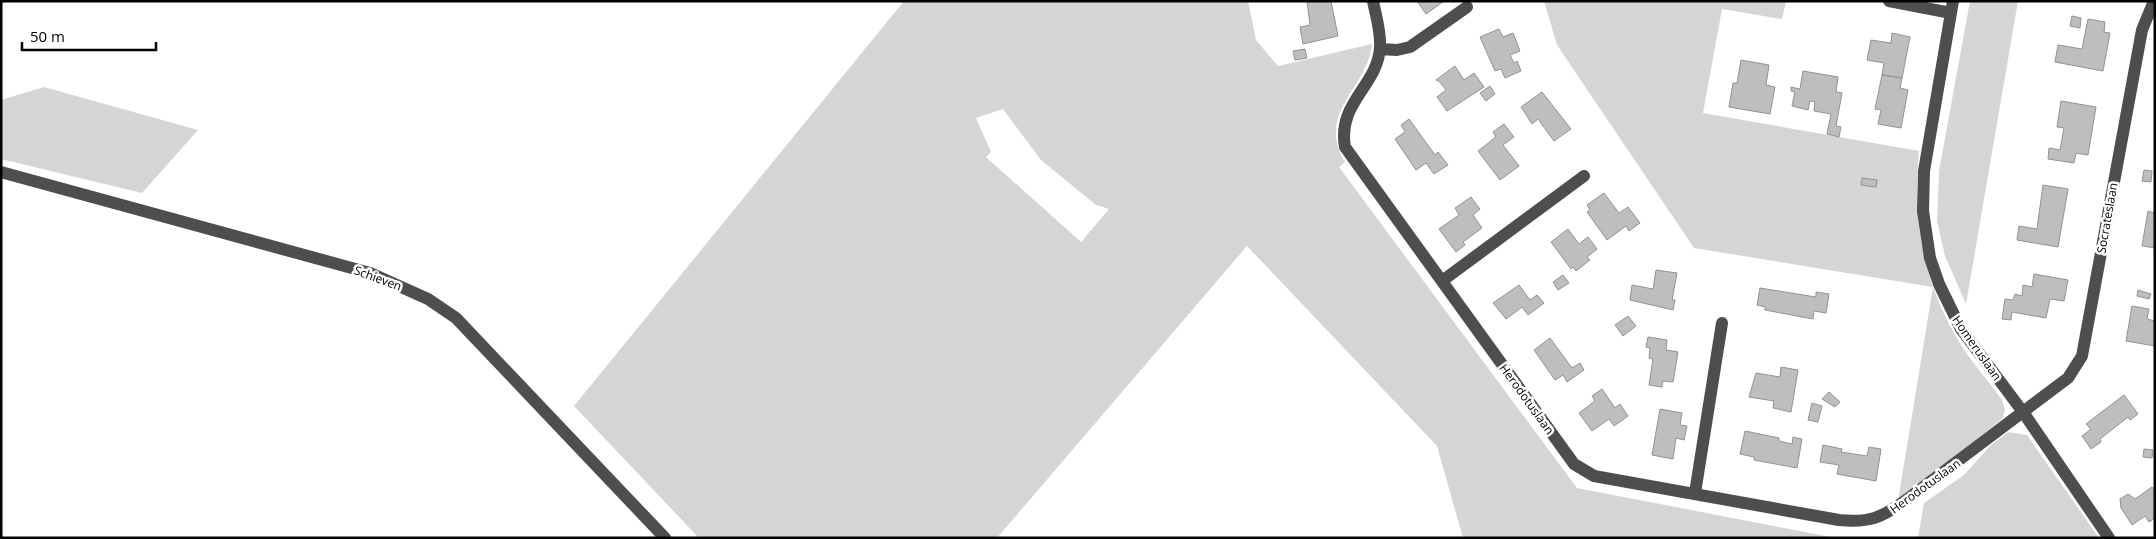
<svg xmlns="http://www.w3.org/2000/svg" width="2156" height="539" viewBox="0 0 2156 539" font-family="'Open Sans',sans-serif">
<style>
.green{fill:#d5d5d5;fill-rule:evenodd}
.building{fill:#bebebe;stroke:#929292}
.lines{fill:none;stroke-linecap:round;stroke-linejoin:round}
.minor{stroke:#4e4e4e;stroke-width:12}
.labels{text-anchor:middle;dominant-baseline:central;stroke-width:5;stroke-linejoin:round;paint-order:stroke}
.street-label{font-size:12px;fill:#000;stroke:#fff}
</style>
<rect width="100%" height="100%" fill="#fff"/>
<!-- green -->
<path class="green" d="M 904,1 L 1248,1 L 1256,40 L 1278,66 L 1372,44 C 1368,88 1315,112 1345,162 L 1339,167 L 1577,488 L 1836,538 L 1463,538 L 1437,446 L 1247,246 L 997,538 L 699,538 L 574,406 ZM 1003,109 L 1041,160 L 1096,205 L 1109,209 L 1081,242 L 986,157 L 991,152 L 976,118 Z
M 1544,1 L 1786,1 L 1782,19 L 1722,9 L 1703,113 L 1919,151 C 1913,218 1921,275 1955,335 C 1968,358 1987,379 2002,400 L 2005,410 L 2002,419 L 1898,501 L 1933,287 L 1694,248 L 1557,45 Z
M 1970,1 L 2018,1 L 1966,304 L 1945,256 L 1937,221 L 1939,171 Z
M 44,87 L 198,130 L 142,193 L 1,159 L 1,100 Z
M 2008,432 L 2027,435 L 2099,538 L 1918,538 L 1924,503 L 1964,475 L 1990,446 Z"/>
<!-- building -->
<path class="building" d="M 1307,1 L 1331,1 L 1338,36 L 1303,44 L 1300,27 L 1310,25 Z
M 1417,1 L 1444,1 L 1426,14 Z
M 2072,16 L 2081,18 L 2080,28 L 2070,26 Z
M 2088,19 L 2105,22 L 2104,32 L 2110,33 L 2103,71 L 2055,62 L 2058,45 L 2082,49 Z
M 1499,29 L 1503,37 L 1513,33 L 1520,51 L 1510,55 L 1514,63 L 1517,61 L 1521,71 L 1505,78 L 1501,69 L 1495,71 L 1480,37 Z
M 1892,33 L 1910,37 L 1902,78 L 1882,75 L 1884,63 L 1867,60 L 1871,40 L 1891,43 Z
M 1305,49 L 1307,58 L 1295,60 L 1293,51 Z
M 1741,60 L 1769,65 L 1766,85 L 1775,87 L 1770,114 L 1729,107 L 1733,83 L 1737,83 Z
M 1455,66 L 1464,80 L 1474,73 L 1484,87 L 1447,111 L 1437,97 L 1446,90 L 1439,81 L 1436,80 Z
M 1803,71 L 1838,77 L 1836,92 L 1842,93 L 1836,126 L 1841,127 L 1839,137 L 1827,134 L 1831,114 L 1814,111 L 1815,102 L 1810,101 L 1808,110 L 1792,106 L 1795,92 L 1791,91 L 1791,87 L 1800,89 Z
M 1882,75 L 1902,78 L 1900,88 L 1908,90 L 1901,128 L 1878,124 L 1881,110 L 1875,109 Z
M 1490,86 L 1495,94 L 1486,101 L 1480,93 Z
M 1542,92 L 1571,129 L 1554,141 L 1538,119 L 1532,124 L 1521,107 Z
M 2061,101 L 2096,107 L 2088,155 L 2076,153 L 2074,163 L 2048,159 L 2049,148 L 2060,150 L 2064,128 L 2057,127 Z
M 1409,119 L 1435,155 L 1438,152 L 1448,165 L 1434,174 L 1426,163 L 1416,170 L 1395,139 L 1405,132 L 1401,125 Z
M 1504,124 L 1514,137 L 1503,145 L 1519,166 L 1500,180 L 1478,151 L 1496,137 L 1493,132 Z
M 2144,170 L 2152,171 L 2151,182 L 2142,181 Z
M 1862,178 L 1877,180 L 1876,187 L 1861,185 Z
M 2043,185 L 2068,189 L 2058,247 L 2017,240 L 2019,226 L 2037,229 Z
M 1604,193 L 1619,213 L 1628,207 L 1640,223 L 1629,231 L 1626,226 L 1607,240 L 1587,212 L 1590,210 L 1587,205 Z
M 1471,197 L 1480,209 L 1473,215 L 1482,228 L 1463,242 L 1465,245 L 1456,252 L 1439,229 L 1459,215 L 1455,208 Z
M 2148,211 L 2155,213 L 2155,248 L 2142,246 Z
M 1568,229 L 1579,244 L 1588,237 L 1597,249 L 1587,257 L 1590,260 L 1576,271 L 1573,267 L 1571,269 L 1551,242 Z
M 1656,270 L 1677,273 L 1672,300 L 1675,300 L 1673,310 L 1630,300 L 1632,285 L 1653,289 Z
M 2034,274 L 2068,280 L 2064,301 L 2050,299 L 2046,318 L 2012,312 L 2011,320 L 2002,319 L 2005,299 L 2013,300 L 2015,294 L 2022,296 L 2023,285 L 2032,287 Z
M 1563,275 L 1569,283 L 1558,290 L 1553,282 Z
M 1519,285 L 1530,300 L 1537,295 L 1544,303 L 1528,315 L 1522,307 L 1506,319 L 1493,303 Z
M 1760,288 L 1816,297 L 1816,292 L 1829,294 L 1826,313 L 1814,311 L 1813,319 L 1765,310 L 1765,307 L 1757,305 Z
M 2138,290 L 2151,294 L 2149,299 L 2137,296 Z
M 2132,306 L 2149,309 L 2147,319 L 2155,321 L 2155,346 L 2126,341 Z
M 1628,316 L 1636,326 L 1623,336 L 1615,325 Z
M 1648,337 L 1667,340 L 1666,350 L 1678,352 L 1673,382 L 1663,381 L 1662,387 L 1649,385 L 1653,359 L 1649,358 L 1650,348 L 1646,347 Z
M 1550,338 L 1572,368 L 1580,363 L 1584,370 L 1567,382 L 1563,375 L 1555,380 L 1534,350 Z
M 1781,367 L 1798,370 L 1791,412 L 1773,408 L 1774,401 L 1749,397 L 1756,373 L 1780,377 Z
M 1602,389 L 1615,408 L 1620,404 L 1628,416 L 1614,426 L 1609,419 L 1592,431 L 1579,413 L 1595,401 L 1592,396 Z
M 1829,392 L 1840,402 L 1835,407 L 1822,399 Z
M 2124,395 L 2138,414 L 2130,420 L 2128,417 L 2100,439 L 2101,442 L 2091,449 L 2082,436 L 2091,429 L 2086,424 Z
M 1812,403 L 1822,406 L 1818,422 L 1808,420 Z
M 1660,409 L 1682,413 L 1680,425 L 1687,426 L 1684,440 L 1676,438 L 1673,459 L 1652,455 Z
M 1745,431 L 1779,438 L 1779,441 L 1792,444 L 1793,437 L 1802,439 L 1797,468 L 1754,460 L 1754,457 L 1740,454 Z
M 1823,445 L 1842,449 L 1841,452 L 1867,456 L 1869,447 L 1881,449 L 1876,481 L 1837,474 L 1839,465 L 1820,462 Z
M 2144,449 L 2153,450 L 2152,458 L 2143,457 Z
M 2152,487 L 2155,491 L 2155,518 L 2149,522 L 2145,516 L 2132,525 L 2121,508 L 2120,499 L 2128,494 L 2135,499 Z"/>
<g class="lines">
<!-- minor -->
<path class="minor" d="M 1373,1 C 1376,16 1381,32 1380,47 C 1378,86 1337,102 1345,147 L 1574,464 L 1594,476 L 1839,520 C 1870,523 1881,518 1906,500 L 2068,378 L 2082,356 L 2142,30 L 2154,1
M 1889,1 L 1951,13
M 1953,1 L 1924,171 L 1923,211 L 1930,258 L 1939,284 L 1961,329 L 2023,412 L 2109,538
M 1380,49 L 1397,50 L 1410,47 L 1467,7
M 1,172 L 370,273 L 428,299 L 456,318 L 665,538
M 1442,281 L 1584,176
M 1695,493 L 1722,323"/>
</g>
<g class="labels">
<!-- street labels -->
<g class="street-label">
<text transform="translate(2107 218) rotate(-80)">Socrateslaan</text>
<text transform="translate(378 278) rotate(20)">Schieven</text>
<text transform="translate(1977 348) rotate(55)">Homeruslaan</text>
<text transform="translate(1527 399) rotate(54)">Herodotuslaan</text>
<text transform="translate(1925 486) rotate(-36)">Herodotuslaan</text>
</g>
</g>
<!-- border -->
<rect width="2156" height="539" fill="none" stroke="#000000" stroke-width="5"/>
<!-- scale -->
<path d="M22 42v8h134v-8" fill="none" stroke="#000000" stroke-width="2.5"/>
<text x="30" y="42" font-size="15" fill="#000000" stroke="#ffffff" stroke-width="4" paint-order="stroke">50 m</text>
</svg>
